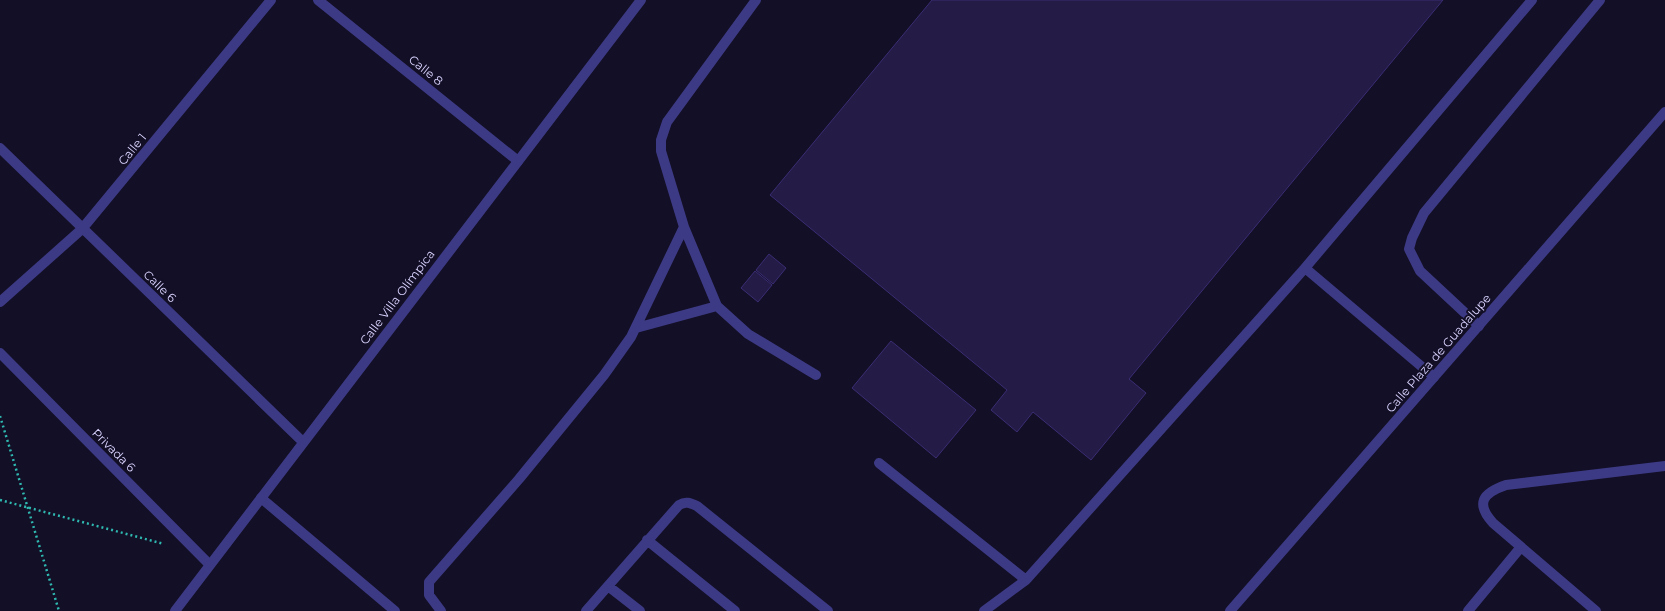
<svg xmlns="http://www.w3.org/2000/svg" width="1665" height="611" viewBox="0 0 1665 611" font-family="Montserrat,sans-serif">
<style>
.building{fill:#241b47;stroke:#3b2d73}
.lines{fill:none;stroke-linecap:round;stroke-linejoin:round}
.path{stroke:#2fb8b0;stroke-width:2.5;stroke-dasharray:2 3;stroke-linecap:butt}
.service{stroke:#3d3a85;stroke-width:10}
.minor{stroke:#3d3a85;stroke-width:10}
.tertiary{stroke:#3d3a85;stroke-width:10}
.labels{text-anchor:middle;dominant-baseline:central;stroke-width:4;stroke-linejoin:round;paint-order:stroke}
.street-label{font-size:12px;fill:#d9d4ff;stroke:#130f26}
</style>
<rect width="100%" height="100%" fill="#130f26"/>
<!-- building -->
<path class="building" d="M 932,0 L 1443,0 L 1129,379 L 1146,393 L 1091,460 L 1033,412 L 1017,432 L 991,410 L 1007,390 L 770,195 Z
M 769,254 L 786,268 L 773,284 L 756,270 Z
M 755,271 L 772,285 L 758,302 L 741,288 Z
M 891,341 L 976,410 L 936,458 L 852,388 Z"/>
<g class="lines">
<!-- path -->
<path class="path" d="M 0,416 L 59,611
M 0,500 L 164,544"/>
<!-- service -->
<path class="service" d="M 756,0 L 667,122 L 661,140 L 661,151 L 684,227 L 717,306 L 748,334 L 816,375
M 1305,268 L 1434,377
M 1479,326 L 1420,271 L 1409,249 L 1412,238 L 1424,213 L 1600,0
M 636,328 L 717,306
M 879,463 L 1026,580
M 647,540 L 735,611
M 608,586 L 640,611
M 441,611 L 429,595 L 429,582 L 519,479 L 604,375 L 631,337 L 684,227
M 586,611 L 679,505 C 686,501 690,503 697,506 L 828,611
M 984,611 L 1026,580 L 1305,268 L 1532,0"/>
<!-- minor -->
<path class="minor" d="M 318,0 L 518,161
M 0,148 L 303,442
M 0,302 L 82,229 L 271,0
M 0,353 L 209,564
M 261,498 L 395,611
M 1230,611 L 1665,112
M 1468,611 L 1521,547
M 1596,611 L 1493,523 C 1475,503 1483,493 1506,485 L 1665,466"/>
<!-- tertiary -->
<path class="tertiary" d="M 175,611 L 641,0"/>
</g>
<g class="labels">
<!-- street labels -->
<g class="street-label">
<text transform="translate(426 70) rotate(39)">Calle 8</text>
<text transform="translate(132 149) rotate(-51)">Calle 1</text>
<text transform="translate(160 286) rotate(44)">Calle 6</text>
<text transform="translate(397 297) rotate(-53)">Calle Villa Olímpica</text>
<text transform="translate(1438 353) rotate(-49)">Calle Plaza de Guadalupe</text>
<text transform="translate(114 450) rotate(45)">Privada 6</text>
</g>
</g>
</svg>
